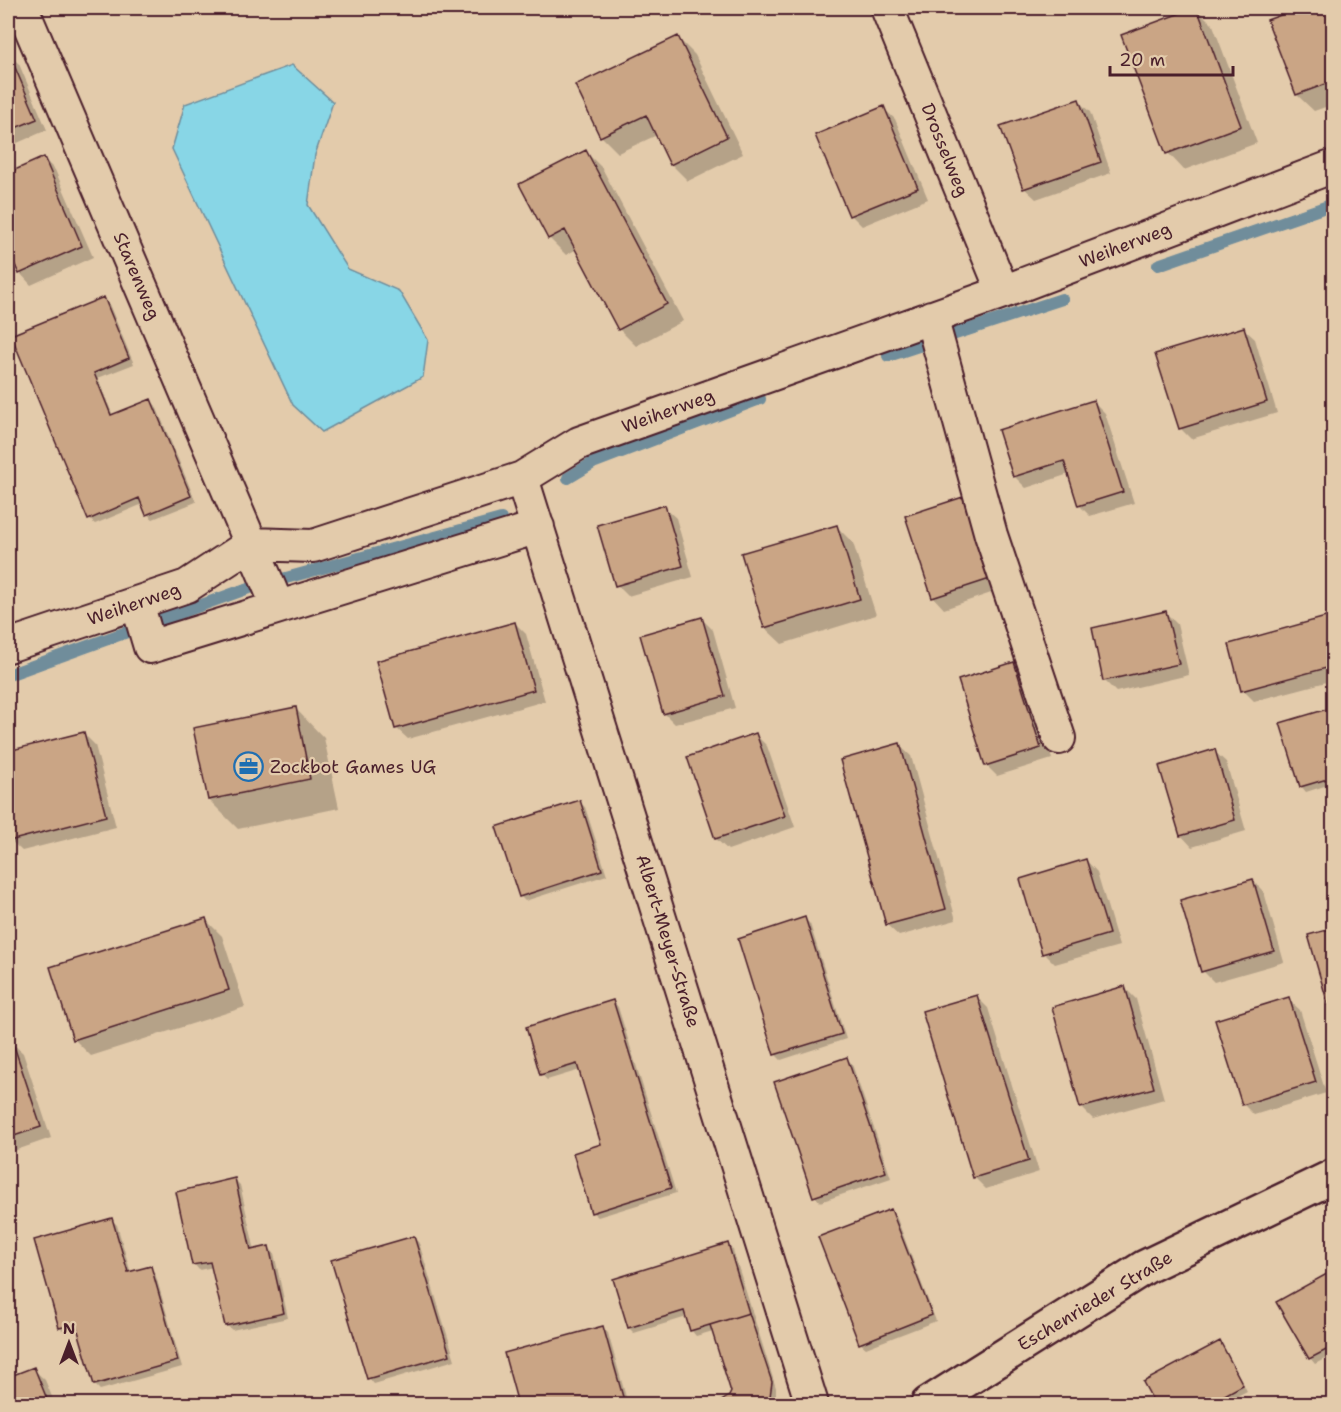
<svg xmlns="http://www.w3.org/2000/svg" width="1341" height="1412" viewBox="0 0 1341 1412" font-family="'Shantell Sans',sans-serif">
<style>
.water{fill:#88d6e6;stroke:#6f8d9b;stroke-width:1.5}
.shadow{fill:#0003}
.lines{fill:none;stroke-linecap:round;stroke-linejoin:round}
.stream{stroke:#6f8d9b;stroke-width:12}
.building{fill:#caa585;stroke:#4a1f2b;stroke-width:1.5}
.minor-casing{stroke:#4a1f2b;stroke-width:36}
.tertiary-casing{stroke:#4a1f2b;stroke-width:38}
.minor{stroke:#e3cbab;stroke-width:32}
.tertiary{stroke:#e3cbab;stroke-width:33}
.labels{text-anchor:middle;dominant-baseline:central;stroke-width:4.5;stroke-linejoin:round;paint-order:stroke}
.street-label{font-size:18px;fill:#4a1f2b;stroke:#e3cbab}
.poi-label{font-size:18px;fill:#4a1f2b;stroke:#e3cbab;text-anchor:start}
</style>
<rect width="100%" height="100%" fill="#e3cbab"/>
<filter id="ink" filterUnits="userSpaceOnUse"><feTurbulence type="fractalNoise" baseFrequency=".0167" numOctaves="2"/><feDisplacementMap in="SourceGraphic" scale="12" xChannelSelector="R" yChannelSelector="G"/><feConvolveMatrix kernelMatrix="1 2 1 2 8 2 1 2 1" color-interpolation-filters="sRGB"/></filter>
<g filter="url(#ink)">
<!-- water -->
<path class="water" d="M 292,65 L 333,102 L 315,155 L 308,205 L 348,269 L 399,291 L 428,340 L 423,377 L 322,432 L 293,405 L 172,149 L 185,104 Z"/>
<!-- shadow -->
<path class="shadow" d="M 1196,8 L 1213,25 L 1257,143 L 1184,170 L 1168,153 Z
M 1304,8 L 1334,8 L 1334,104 L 1314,111 L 1297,95 L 1269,21 Z
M 678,38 L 695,55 L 743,154 L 688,181 L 671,164 L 657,135 L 618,153 L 601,136 Z
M 8,53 L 19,64 L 47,130 L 8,147 Z
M 1078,101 L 1090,112 L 1111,173 L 1036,199 L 1024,188 Z
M 883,108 L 895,119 L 928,199 L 862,226 L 851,215 Z
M 586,152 L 602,168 L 683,321 L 636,346 L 619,329 L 577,249 L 566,255 L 549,238 Z
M 44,159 L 55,170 L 93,257 L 31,285 L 20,273 L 8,245 L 8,175 Z
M 103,299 L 109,304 L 134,364 L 98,378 L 113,416 L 151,400 L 156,406 L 196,502 L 153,519 L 147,514 L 143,504 L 95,524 L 89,519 L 13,336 Z
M 1243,328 L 1255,339 L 1277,413 L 1191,439 L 1180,428 Z
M 1094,402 L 1105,413 L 1134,503 L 1090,516 L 1079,505 L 1069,474 L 1026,488 L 1014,476 Z
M 963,499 L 974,510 L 1000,590 L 944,609 L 933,597 Z
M 664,507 L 676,518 L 693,577 L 628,596 L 617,585 Z
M 836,526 L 853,543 L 876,615 L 782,644 L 765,628 Z
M 1166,613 L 1177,624 L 1189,675 L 1116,692 L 1105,681 Z
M 1332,617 L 1334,680 L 1254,701 L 1243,690 Z
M 702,619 L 713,630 L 735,708 L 675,724 L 664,713 Z
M 515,623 L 526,634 L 545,701 L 408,739 L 396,728 Z
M 1014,664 L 1025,675 L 1052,759 L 997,776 L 986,765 Z
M 295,708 L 324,738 L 339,808 L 238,829 L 209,800 Z
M 1334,708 L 1334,783 L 1306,792 L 1301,786 Z
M 84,734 L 95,745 L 116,827 L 22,851 L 10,840 L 8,829 L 8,753 Z
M 756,735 L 767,746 L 795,827 L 728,850 L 716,839 L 688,758 Z
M 899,745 L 911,756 L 956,920 L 899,936 L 887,925 L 842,761 Z
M 1214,751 L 1226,762 L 1246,831 L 1192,847 L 1181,835 Z
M 579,802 L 585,807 L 607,875 L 525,901 L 520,896 Z
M 1086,860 L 1097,872 L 1119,946 L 1055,964 L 1044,953 Z
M 1252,880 L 1264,892 L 1284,962 L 1214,982 L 1203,971 Z
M 805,919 L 810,924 L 846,1039 L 781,1060 L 776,1055 L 739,939 Z
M 206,920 L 222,936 L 245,1007 L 91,1056 L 74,1039 Z
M 1125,988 L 1136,999 L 1164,1099 L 1093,1119 L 1082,1108 L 1054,1008 Z
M 977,997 L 988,1008 L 1039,1172 L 986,1189 L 975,1178 L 924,1012 Z
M 1288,999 L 1300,1010 L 1326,1093 L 1254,1115 L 1243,1104 Z
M 613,1001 L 618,1007 L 676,1193 L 598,1217 L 592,1212 L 603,1145 L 580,1070 L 547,1080 L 542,1075 L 527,1028 Z
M 11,1042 L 23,1053 L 51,1138 L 8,1153 L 8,1043 Z
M 847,1059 L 852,1064 L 891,1178 L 820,1202 L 815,1196 Z
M 235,1180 L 240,1185 L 255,1251 L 269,1248 L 274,1253 L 288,1318 L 232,1330 L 226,1325 L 213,1267 L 199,1270 L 194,1264 Z
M 890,1211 L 896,1216 L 936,1321 L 866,1348 L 860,1343 Z
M 111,1219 L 117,1225 L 131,1273 L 150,1268 L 155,1273 L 182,1367 L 100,1390 L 95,1385 L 79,1329 L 66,1333 L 60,1328 Z
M 413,1237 L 419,1243 L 455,1360 L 374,1384 L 369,1378 L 333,1261 Z
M 727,1245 L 733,1250 L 776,1388 L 776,1404 L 720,1404 L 730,1397 L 732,1392 L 713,1331 L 696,1336 L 691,1330 L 687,1317 L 634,1333 L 629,1328 Z
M 1334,1272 L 1334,1354 L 1315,1364 L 1310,1358 L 1278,1303 Z
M 602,1327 L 608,1333 L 628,1404 L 520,1404 L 506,1354 Z
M 1219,1343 L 1225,1349 L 1247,1391 L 1222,1404 L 1156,1404 L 1145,1383 Z
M 33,1369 L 45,1380 L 55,1404 L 8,1404 L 8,1379 Z"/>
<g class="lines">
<!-- stream -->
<path class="stream" d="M 1158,265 L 1334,204
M 888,356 L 1062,299
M 568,478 L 593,463 L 760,399
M 8,675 L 246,589 L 501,519"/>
</g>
<!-- building -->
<path class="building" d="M 1194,8 L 1197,8 L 1241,126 L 1166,154 L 1121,35 Z
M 1300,8 L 1334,8 L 1334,81 L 1296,95 L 1267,20 Z
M 678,36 L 727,137 L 670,165 L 646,115 L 600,137 L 575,85 Z
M 8,51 L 37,119 L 8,131 Z
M 1079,99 L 1101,162 L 1023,189 L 1000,126 Z
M 884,106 L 918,188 L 849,216 L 815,135 Z
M 586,150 L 667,304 L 618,330 L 565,230 L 548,239 L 519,184 Z
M 44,157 L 82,246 L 19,274 L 8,249 L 8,173 Z
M 104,297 L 129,358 L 94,373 L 111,415 L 151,399 L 191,496 L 146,515 L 139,498 L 88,520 L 11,335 Z
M 1244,327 L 1267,402 L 1179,429 L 1155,354 Z
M 1094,400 L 1123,492 L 1078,506 L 1064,461 L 1013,477 L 998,430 Z
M 963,497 L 990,579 L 932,598 L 905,516 Z
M 665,505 L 683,566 L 615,586 L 597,525 Z
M 837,525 L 860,599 L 764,628 L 741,553 Z
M 1166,611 L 1179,664 L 1103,681 L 1092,628 Z
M 1333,615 L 1334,666 L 1241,691 L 1229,644 Z
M 702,617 L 725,696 L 663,714 L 640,635 Z
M 515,622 L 534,690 L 395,729 L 376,661 Z
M 1014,662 L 1041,748 L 985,766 L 958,680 Z
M 296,707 L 310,779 L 208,800 L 193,728 Z
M 1334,707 L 1334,777 L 1300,787 L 1280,723 Z
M 84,732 L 106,816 L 9,841 L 8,751 Z
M 756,733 L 785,816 L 715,839 L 687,757 Z
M 900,743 L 946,909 L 886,925 L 840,760 Z
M 1215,749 L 1235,820 L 1180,836 L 1159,766 Z
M 580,800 L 602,870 L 519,897 L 496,827 Z
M 1086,859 L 1109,934 L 1042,954 L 1020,879 Z
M 1253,879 L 1274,951 L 1201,972 L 1180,900 Z
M 805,917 L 842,1034 L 774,1055 L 738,939 Z
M 206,918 L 229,990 L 73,1040 L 50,967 Z
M 1334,928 L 1334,1025 L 1308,935 Z
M 1125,986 L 1154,1088 L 1080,1108 L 1052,1007 Z
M 977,995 L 1029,1161 L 973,1178 L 922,1011 Z
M 1289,997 L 1316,1082 L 1242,1105 L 1215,1020 Z
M 613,1000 L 671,1188 L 591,1213 L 573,1153 L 601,1144 L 577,1064 L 540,1075 L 526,1027 Z
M 12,1040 L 41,1127 L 8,1138 L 8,1042 Z
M 847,1057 L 886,1172 L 813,1197 L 774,1082 Z
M 235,1178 L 251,1250 L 269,1246 L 284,1313 L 225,1326 L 210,1262 L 192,1265 L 176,1192 Z
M 891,1209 L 932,1315 L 859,1344 L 818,1237 Z
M 112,1218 L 128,1272 L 151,1266 L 178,1361 L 94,1385 L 76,1324 L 59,1328 L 34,1240 Z
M 414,1236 L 450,1355 L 367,1379 L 331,1260 Z
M 728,1243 L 749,1313 L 690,1331 L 684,1311 L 628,1328 L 613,1279 Z
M 1334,1270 L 1334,1346 L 1309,1359 L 1276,1302 Z
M 749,1313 L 772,1382 L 769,1404 L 717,1404 L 729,1396 L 731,1392 L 710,1325 Z
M 603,1326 L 625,1404 L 572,1404 L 572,1402 L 562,1404 L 518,1404 L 504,1353 Z
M 1220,1341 L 1243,1385 L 1212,1402 L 1214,1404 L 1155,1404 L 1143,1382 Z
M 34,1367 L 49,1404 L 8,1404 L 8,1377 Z"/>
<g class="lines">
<defs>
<path id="minor" d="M 22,8 L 278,607
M 887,8 L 1003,292
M 931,317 L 991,535 L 1059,738
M 522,478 L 812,1404
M 137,603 L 150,647 L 538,527
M 8,646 L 187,586 L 251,544 L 313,546 L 522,478 L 579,443 L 1003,292 L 1334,166"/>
<path id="tertiary" d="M 928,1404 L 1145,1267 L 1334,1176"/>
</defs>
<!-- minor casing -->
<use href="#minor" class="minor-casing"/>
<!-- tertiary casing -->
<use href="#tertiary" class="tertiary-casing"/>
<!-- minor -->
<use href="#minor" class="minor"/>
<!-- tertiary -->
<use href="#tertiary" class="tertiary"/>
</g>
</g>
<!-- icons -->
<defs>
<symbol id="office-ring" viewBox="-11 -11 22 22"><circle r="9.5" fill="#e3cbab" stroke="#1f6fb2" stroke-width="1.5"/><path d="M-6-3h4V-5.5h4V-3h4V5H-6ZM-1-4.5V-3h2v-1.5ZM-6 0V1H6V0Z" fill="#1f6fb2"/></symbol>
</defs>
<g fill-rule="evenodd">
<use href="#office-ring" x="232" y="750" width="33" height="33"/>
</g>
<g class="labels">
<!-- street labels -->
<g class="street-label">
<text transform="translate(945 150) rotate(68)">Drosselweg</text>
<text transform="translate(1125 245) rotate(-21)">Weiherweg</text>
<text transform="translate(137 276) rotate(67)">Starenweg</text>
<text transform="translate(668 411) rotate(-20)">Weiherweg</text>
<text transform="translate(134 604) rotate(-19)">Weiherweg</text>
<text transform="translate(668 941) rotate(73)">Albert-Meyer-Straße</text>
<text transform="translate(1095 1301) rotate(-31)">Eschenrieder Straße</text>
</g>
<!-- poi labels -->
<g class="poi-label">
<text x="270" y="767">Zockbot Games UG</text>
</g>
</g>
<!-- margin -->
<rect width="1341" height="1412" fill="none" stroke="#e3cbab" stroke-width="30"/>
<rect x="15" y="15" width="1311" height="1382" fill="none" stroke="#4a1f2b" stroke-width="2" filter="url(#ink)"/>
<!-- north arrow -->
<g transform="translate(69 1343)" stroke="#e3cbab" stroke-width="4.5" paint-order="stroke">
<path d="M0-4.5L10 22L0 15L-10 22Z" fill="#4a1f2b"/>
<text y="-9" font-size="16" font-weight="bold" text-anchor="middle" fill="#4a1f2b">N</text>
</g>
<!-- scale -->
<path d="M1110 66v9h123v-9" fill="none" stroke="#4a1f2b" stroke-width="3"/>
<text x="1119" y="66" font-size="18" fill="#4a1f2b" stroke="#e3cbab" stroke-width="4.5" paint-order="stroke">20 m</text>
</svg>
